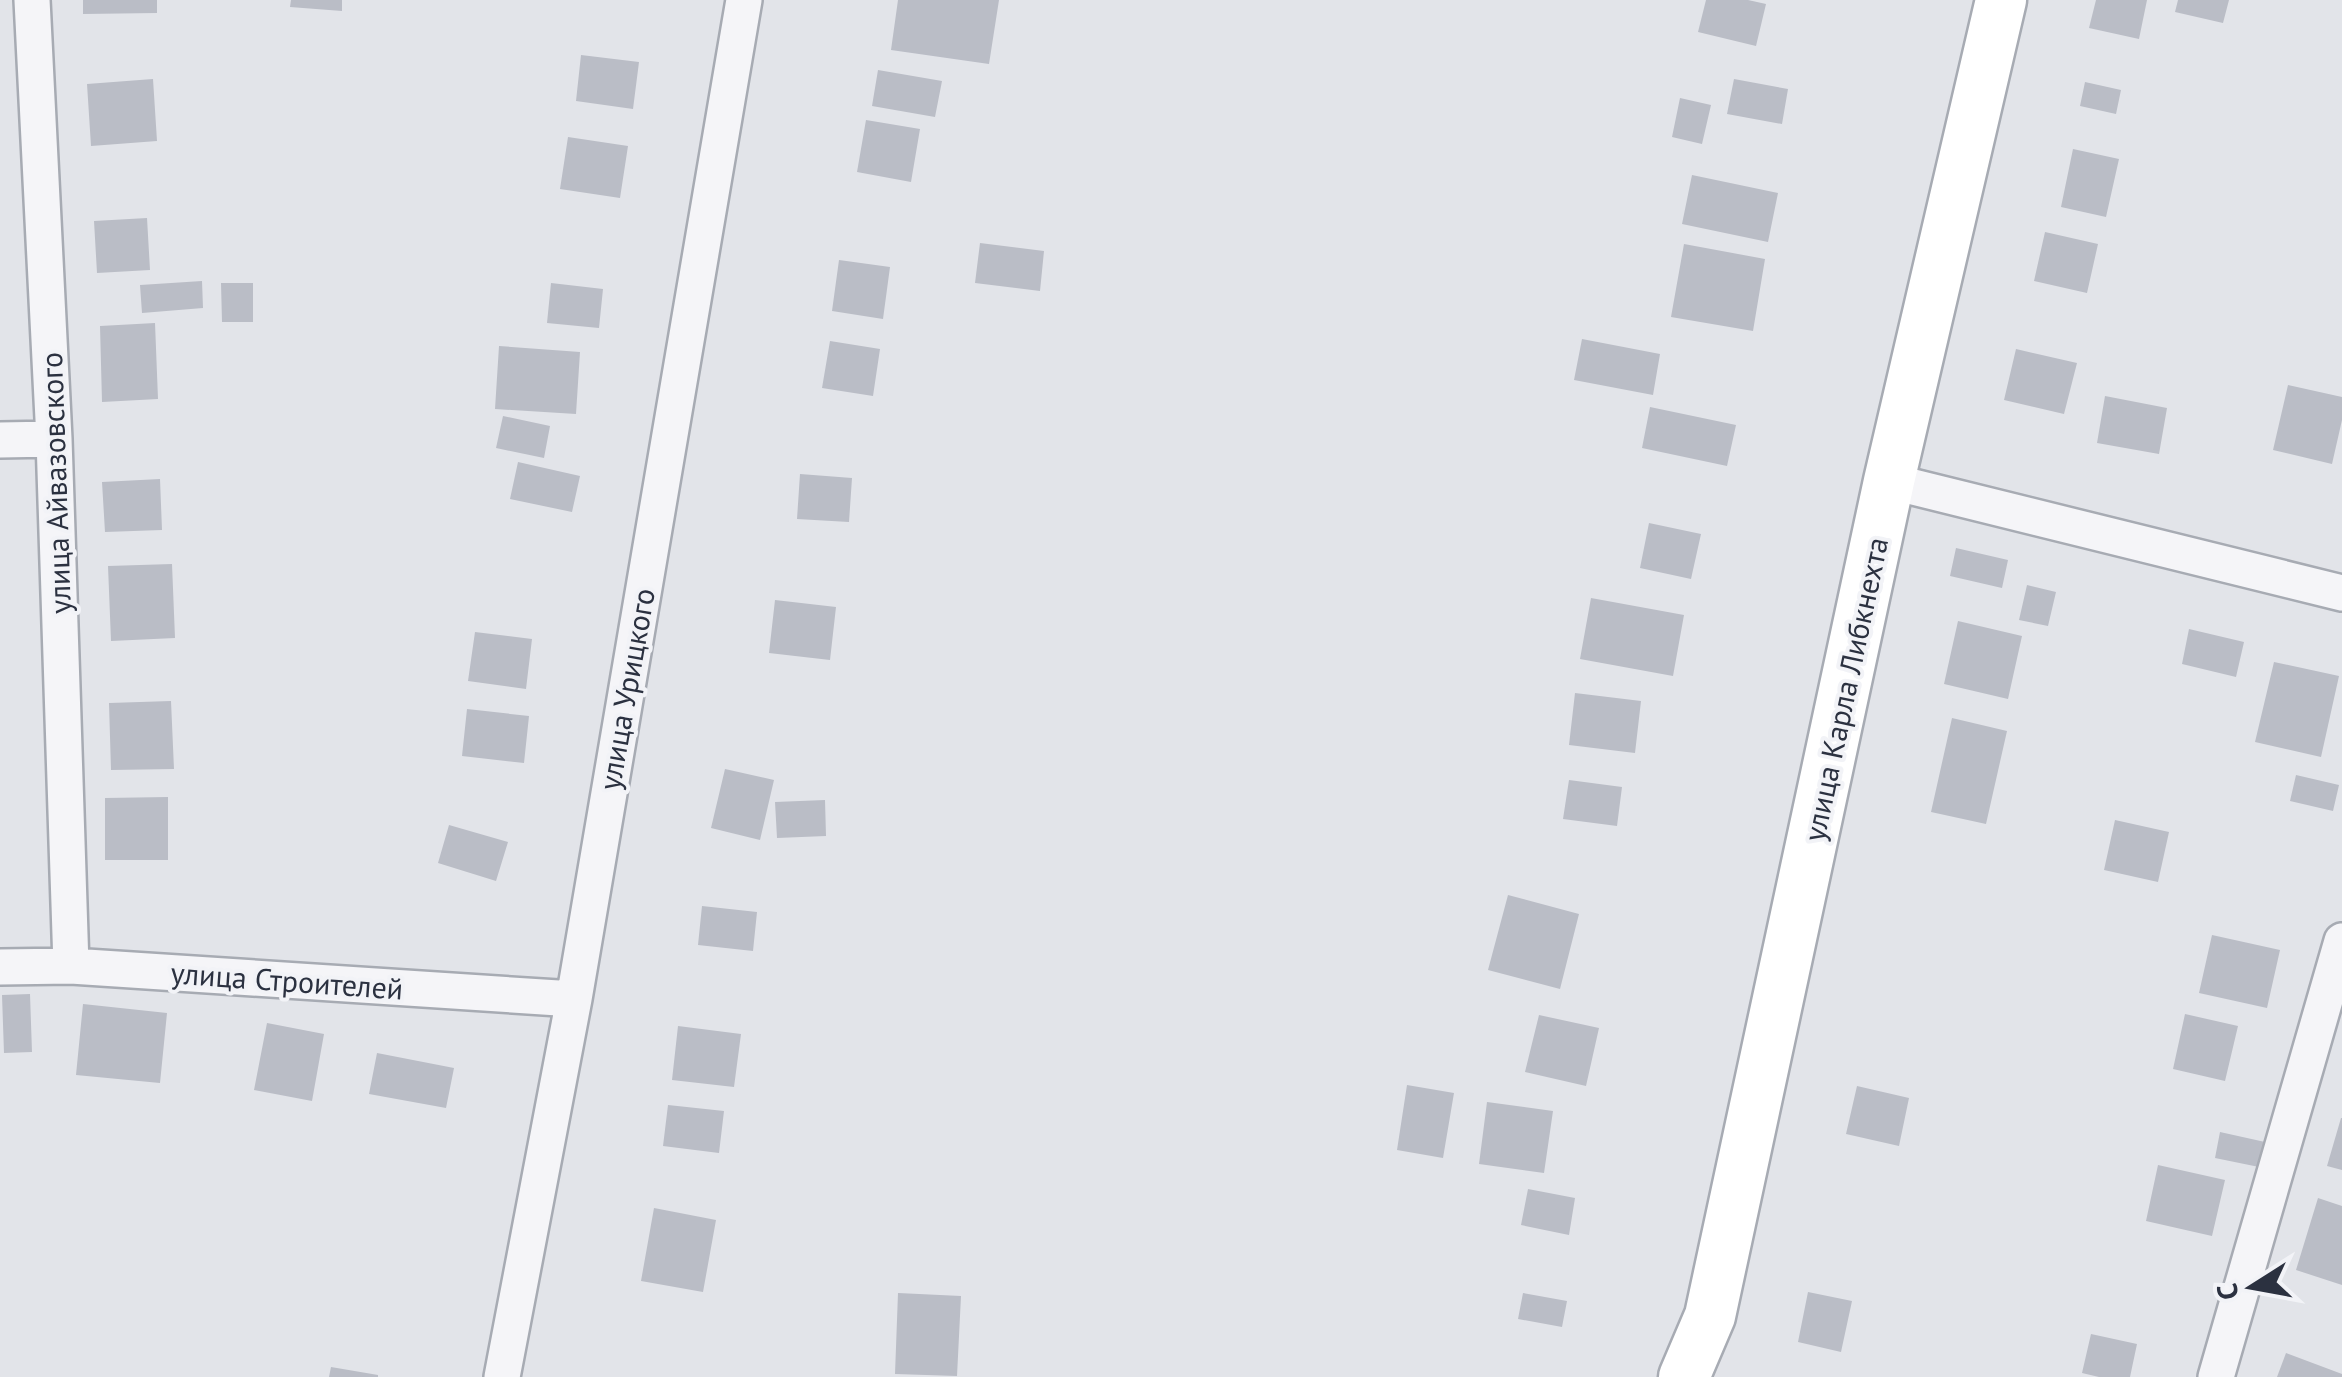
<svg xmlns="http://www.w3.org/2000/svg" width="2342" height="1377" viewBox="0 0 2342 1377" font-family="'PT Sans',sans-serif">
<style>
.building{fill:#babdc6}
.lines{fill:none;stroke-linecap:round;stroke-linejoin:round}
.street-casing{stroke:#a7abb3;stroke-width:40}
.secondary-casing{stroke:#a7abb3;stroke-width:55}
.street{stroke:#f5f5f8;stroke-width:35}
.secondary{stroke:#fff;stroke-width:50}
.labels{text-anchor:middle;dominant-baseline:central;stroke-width:8;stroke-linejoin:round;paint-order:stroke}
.street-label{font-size:30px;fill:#2b3140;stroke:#f2f3f7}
</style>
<rect width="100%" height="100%" fill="#e2e4e9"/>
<!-- building -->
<path class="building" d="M 83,0 L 157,0 L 157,13 L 83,14 Z
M 291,0 L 342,0 L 342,11 L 290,7 Z
M 898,0 L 999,0 L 989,64 L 891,50 Z
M 1706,0 L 1748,0 L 1766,4 L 1756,46 L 1698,32 Z
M 2096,0 L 2147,0 L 2139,39 L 2089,28 Z
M 2178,0 L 2229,0 L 2223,23 L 2175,12 Z
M 581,55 L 639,62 L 633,109 L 576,101 Z
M 878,70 L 942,81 L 935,117 L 872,106 Z
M 153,79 L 157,141 L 91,146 L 87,84 Z
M 1734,79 L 1788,89 L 1782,124 L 1727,114 Z
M 2085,82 L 2121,90 L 2116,114 L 2080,106 Z
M 1680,98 L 1711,105 L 1702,144 L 1672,137 Z
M 866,120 L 920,129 L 911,182 L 857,172 Z
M 568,137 L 628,146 L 620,198 L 560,189 Z
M 2073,149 L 2119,159 L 2106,217 L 2061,207 Z
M 1692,175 L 1778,193 L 1768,242 L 1682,224 Z
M 147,218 L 150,270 L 97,273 L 94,221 Z
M 2045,232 L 2098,244 L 2087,293 L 2034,281 Z
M 980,243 L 1044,251 L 1040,291 L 975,283 Z
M 1684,244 L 1765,259 L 1753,331 L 1671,317 Z
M 839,260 L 890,267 L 883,319 L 832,311 Z
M 202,281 L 203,308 L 142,313 L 140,285 Z
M 221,283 L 253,283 L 253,322 L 222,322 Z
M 551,283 L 603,289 L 599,328 L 547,323 Z
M 155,323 L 158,399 L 102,402 L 100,326 Z
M 1582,339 L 1660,354 L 1653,395 L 1574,380 Z
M 830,341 L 880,349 L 873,396 L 822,388 Z
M 499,346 L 580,352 L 576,414 L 495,409 Z
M 2016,349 L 2077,363 L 2064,414 L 2004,400 Z
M 2288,385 L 2342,397 L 2342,420 L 2332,464 L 2273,450 Z
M 2105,396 L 2167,408 L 2159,454 L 2097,443 Z
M 1650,407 L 1736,425 L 1727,466 L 1642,448 Z
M 503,416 L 550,426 L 544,458 L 496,448 Z
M 518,462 L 580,476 L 572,512 L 510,499 Z
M 800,474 L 852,478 L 849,522 L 797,519 Z
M 160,479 L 162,530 L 105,532 L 102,482 Z
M 1649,523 L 1701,534 L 1691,579 L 1640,568 Z
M 1956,548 L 2008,560 L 2002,588 L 1950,576 Z
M 172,564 L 175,638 L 111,641 L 108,566 Z
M 2027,585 L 2056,592 L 2048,626 L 2019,620 Z
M 1591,598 L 1684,615 L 1673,676 L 1580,659 Z
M 775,600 L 836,607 L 830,660 L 769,653 Z
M 1958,621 L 2022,636 L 2008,699 L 1944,684 Z
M 2189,629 L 2244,642 L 2236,677 L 2182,664 Z
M 475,632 L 532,639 L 526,689 L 468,681 Z
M 2274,662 L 2339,676 L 2321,757 L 2255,742 Z
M 1575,693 L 1641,701 L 1635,753 L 1569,745 Z
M 171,701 L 174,769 L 111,770 L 109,703 Z
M 467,709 L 529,716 L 524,763 L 462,756 Z
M 1952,718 L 2007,731 L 1986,824 L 1931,812 Z
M 725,769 L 774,780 L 760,840 L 711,828 Z
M 2296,775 L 2339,785 L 2333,811 L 2290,801 Z
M 1569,780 L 1622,787 L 1617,826 L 1563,819 Z
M 168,797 L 168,860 L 105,860 L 105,798 Z
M 825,800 L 826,836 L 777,838 L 775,802 Z
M 2115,820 L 2169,832 L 2158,882 L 2104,870 Z
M 449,825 L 508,842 L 496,881 L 438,863 Z
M 1508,895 L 1579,914 L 1560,989 L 1488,970 Z
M 702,906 L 757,912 L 753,951 L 698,945 Z
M 2212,935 L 2280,950 L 2267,1008 L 2199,993 Z
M 30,994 L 32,1052 L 4,1053 L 2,995 Z
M 83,1004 L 167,1013 L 160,1083 L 76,1075 Z
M 2185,1014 L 2238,1026 L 2225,1081 L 2173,1069 Z
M 1539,1015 L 1599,1028 L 1586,1086 L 1525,1072 Z
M 267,1023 L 324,1034 L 312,1101 L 254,1090 Z
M 678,1026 L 741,1034 L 734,1087 L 672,1080 Z
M 377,1053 L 454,1068 L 446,1108 L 369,1094 Z
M 1407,1085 L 1454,1093 L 1443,1158 L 1397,1150 Z
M 1857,1086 L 1909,1098 L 1899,1146 L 1846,1134 Z
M 1487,1102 L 1553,1111 L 1544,1173 L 1479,1164 Z
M 668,1105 L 724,1111 L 719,1153 L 663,1146 Z
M 2341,1118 L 2342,1118 L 2342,1170 L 2327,1166 Z
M 2220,1132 L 2265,1142 L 2259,1167 L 2215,1158 Z
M 2158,1165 L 2225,1180 L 2212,1236 L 2146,1221 Z
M 1528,1189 L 1575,1198 L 1569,1235 L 1521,1225 Z
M 2318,1198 L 2342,1206 L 2342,1285 L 2296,1270 Z
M 654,1208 L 716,1220 L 703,1292 L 641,1281 Z
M 1808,1292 L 1852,1301 L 1841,1352 L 1798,1342 Z
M 898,1293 L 961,1296 L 957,1376 L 895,1374 Z
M 1523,1293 L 1567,1301 L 1562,1327 L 1518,1319 Z
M 2091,1334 L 2137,1344 L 2130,1377 L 2099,1377 L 2082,1373 Z
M 2286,1353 L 2342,1374 L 2342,1377 L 2277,1377 Z
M 331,1367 L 378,1375 L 378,1377 L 329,1377 Z"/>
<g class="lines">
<defs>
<path id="street" d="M 32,0 L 54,439 L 71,966
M 0,440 L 54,439
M 1889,481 L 2342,593
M 0,967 L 71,966 L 574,999
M 502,1377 L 574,999 L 744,0
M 2216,1377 L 2342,941"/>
<path id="secondary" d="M 1684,1377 L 1710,1316 L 1889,481 L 2001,0"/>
</defs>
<!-- street casing -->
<use href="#street" class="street-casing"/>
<!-- secondary casing -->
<use href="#secondary" class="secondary-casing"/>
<!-- street -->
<use href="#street" class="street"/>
<!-- secondary -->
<use href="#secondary" class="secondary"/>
</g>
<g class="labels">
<!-- street labels -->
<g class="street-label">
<text transform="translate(55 483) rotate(-92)">улица Айвазовского</text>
<text transform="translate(626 689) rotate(-80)">улица Урицкого</text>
<text transform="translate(1845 689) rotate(-78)">улица Карла Либкнехта</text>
<text transform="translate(287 980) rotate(4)">улица Строителей</text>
</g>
</g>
<!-- north arrow -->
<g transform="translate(2252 1287) rotate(259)" stroke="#f2f3f7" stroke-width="8" paint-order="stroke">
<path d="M0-8L18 38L0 25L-18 38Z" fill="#2b3140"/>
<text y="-15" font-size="28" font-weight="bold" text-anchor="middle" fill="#2b3140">С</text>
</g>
</svg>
